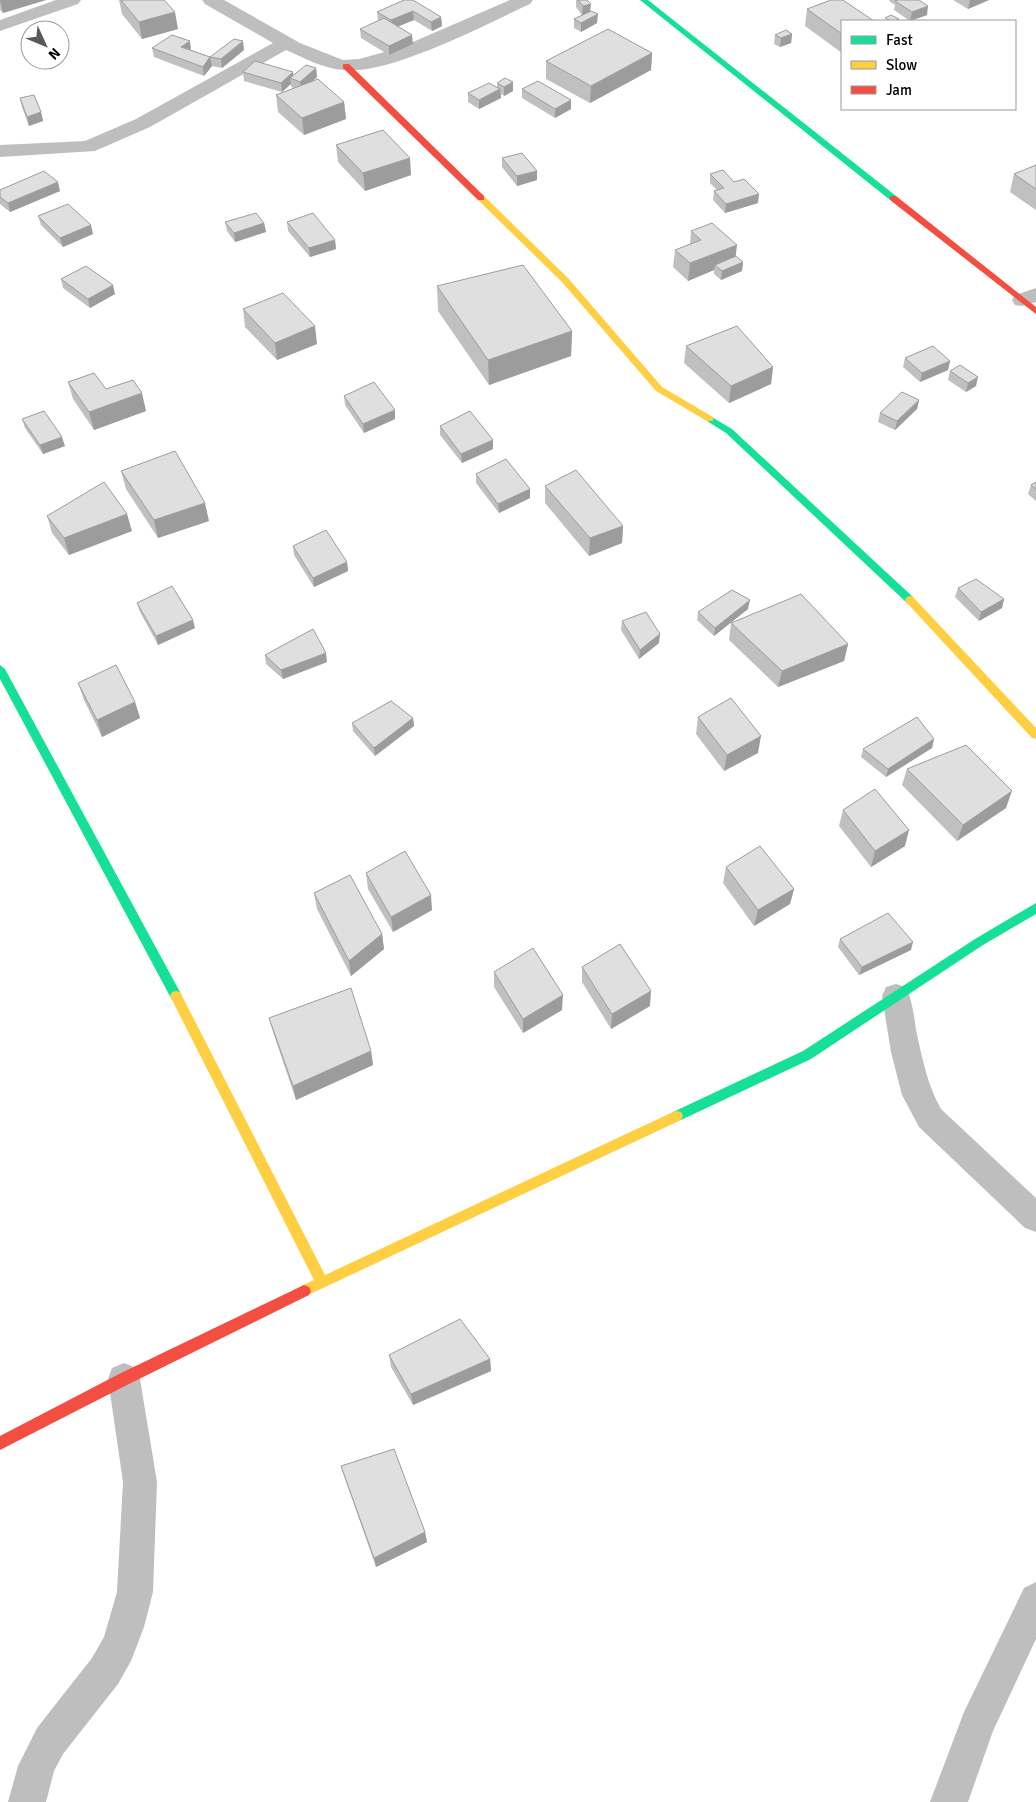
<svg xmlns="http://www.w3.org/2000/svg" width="1036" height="1802" viewBox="0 0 1036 1802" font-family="Signika,sans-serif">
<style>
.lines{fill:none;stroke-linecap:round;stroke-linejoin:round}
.street{fill:#bebebe;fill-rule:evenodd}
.fast{fill:#16e098;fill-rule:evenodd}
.slow{fill:#ffcf43;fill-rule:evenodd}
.jam{fill:#f24e42;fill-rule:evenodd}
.wall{fill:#c0c0c0}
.shaded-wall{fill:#9c9c9c}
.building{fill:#dfdfdf;stroke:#9c9c9c}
</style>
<rect width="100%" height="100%" fill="#fff"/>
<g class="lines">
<!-- street -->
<path class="street" d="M 56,0 L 81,0 L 78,4 L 0,31 L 0,20 Z
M 202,0 L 224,0 L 300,43 L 343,60 L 359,59 L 399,48 L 510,0 L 533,0 L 530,4 C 486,24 390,75 344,70 C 324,69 304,58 286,50 L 150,127 L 95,151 L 0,157 L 0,145 L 85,141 L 136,119 L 273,43 L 205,4 Z
M 1036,288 L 1036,302 L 1022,306 L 1015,305 L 1012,300 L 1015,295 Z
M 896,984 L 906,987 C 912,1000 914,1015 916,1030 C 922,1057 927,1084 941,1109 L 1036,1198 L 1036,1232 L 1025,1228 L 919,1127 L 902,1095 L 891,1052 L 882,996 L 886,987 Z
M 124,1363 L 136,1368 L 140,1379 L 157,1482 L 153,1592 L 144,1627 L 131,1661 L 118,1684 L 63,1754 L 54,1771 L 46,1802 L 8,1802 L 18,1766 L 37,1728 L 92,1658 L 104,1637 L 117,1592 L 123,1482 L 108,1379 L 112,1368 Z
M 1036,1582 L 1036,1639 L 993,1731 L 968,1802 L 930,1802 L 964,1712 L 1024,1588 Z"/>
<!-- fast -->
<path class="fast" d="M 640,0 L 648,0 L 896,196 L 896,200 L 890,200 Z
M 710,416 L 732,429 L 913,597 L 915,600 L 913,603 L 907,603 L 726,433 L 707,421 L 707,417 Z
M 0,665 L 5,669 L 180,992 L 182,996 L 180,1000 L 176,1001 L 172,1000 L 0,679 Z
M 1036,903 L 1036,914 L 983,945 L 811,1059 L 681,1120 L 677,1121 L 673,1120 L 671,1116 L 673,1112 L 803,1051 L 975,939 Z"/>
<!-- slow -->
<path class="slow" d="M 478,196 L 484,196 L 568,278 L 662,387 L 713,417 L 713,421 L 707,421 L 656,391 L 562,282 L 478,200 Z
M 910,596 L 913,597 L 1036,728 L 1036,739 L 1032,738 L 907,603 L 905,600 L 907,597 Z
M 176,991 L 180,992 L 325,1275 L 673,1112 L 677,1111 L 681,1112 L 683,1116 L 681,1120 L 304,1297 L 299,1295 L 297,1291 L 299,1287 L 314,1280 L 170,996 L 172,992 Z"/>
<!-- jam -->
<path class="jam" d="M 343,64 L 349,64 L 484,196 L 484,200 L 478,200 L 343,68 Z
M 890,196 L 896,196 L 1036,307 L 1036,314 L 890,200 Z
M 304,1285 L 309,1287 L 311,1291 L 309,1295 L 129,1384 L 0,1450 L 0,1436 L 119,1374 Z"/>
</g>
<!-- wall -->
<path class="wall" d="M 0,0 L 46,0 L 3,13 L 0,10 Z
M 119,0 L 164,0 L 178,29 L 142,39 L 122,14 Z
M 404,0 L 441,17 L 442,26 L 432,31 L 414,20 L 398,26 L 413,44 L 389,55 L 361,38 L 360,29 L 378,21 L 377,12 Z
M 576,0 L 587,0 L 590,11 L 597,23 L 581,32 L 574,28 L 574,19 L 582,15 L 576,7 Z
M 890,0 L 919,0 L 927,15 L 910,21 L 894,10 L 895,5 L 889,1 Z
M 953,0 L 989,0 L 968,9 Z
M 807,9 L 842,21 L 842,53 L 805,26 Z
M 792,34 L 791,43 L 780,47 L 774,44 L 775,35 Z
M 152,48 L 191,50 L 210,57 L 244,50 L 222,68 L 212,66 L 204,76 L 154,57 Z
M 652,53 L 651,70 L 590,103 L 546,79 L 546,61 Z
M 316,68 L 317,77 L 313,81 L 344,102 L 346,119 L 304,135 L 278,112 L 276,95 L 294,88 L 291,87 L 291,84 L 282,92 L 244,81 L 243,72 L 293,72 L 293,76 Z
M 513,82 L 513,91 L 504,96 L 501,94 L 501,98 L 479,109 L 468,102 L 468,93 L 497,87 L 497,83 Z
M 522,89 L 571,100 L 571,109 L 555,118 L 522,98 Z
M 20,98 L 41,112 L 43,121 L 29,126 L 22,107 Z
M 336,145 L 411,175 L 365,191 L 338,162 Z
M 502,158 L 537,180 L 517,186 L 502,167 Z
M 1036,165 L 1036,210 L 1010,192 L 1014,174 Z
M 710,174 L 734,182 L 758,203 L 725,213 L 713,200 L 714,191 L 717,190 L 710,183 Z
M 0,190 L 60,191 L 10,212 L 0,204 Z
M 38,216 L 93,234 L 63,247 L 41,225 Z
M 225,222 L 264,223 L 266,232 L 235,242 L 227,231 Z
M 287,222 L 335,240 L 336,249 L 310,257 L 288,231 Z
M 691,231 L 736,257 L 743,262 L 742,271 L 721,280 L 714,274 L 714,270 L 688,281 L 673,267 L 675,250 L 690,244 Z
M 61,279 L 115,294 L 90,308 L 63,288 Z
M 437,286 L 572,331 L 571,356 L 489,385 L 438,311 Z
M 243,309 L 317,344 L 277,360 L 245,327 Z
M 686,346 L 773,367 L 771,384 L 729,403 L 684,363 Z
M 905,358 L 950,361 L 948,370 L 920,382 L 903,367 Z
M 950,371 L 976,386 L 966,392 L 948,380 Z
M 68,382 L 106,389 L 146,411 L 94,430 L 73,399 Z
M 344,396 L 395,419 L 364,433 L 345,405 Z
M 919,400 L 917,409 L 895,430 L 878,422 L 880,413 Z
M 22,419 L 65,446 L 43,454 L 25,428 Z
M 440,426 L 493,449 L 462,463 L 440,435 Z
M 121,471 L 209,521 L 158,538 L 126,489 Z
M 476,474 L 530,498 L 499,513 L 476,483 Z
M 1036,482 L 1036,501 L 1028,494 L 1031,485 Z
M 545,486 L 623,526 L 622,543 L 589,556 L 545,503 Z
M 47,516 L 132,531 L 69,555 L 52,533 Z
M 293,546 L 347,562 L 348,571 L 314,587 L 294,555 Z
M 958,588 L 1004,599 L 1002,608 L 979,621 L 955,597 Z
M 137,603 L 195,628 L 158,645 L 140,612 Z
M 748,609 L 714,636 L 697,620 L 698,612 Z
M 622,621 L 659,643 L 639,659 L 621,630 Z
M 731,623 L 848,644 L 844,661 L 778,687 L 729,640 Z
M 265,655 L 327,662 L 283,679 L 266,664 Z
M 78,683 L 135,702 L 140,718 L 102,737 L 84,700 Z
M 698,717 L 758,753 L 724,771 L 696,734 Z
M 413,718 L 414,726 L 375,756 L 353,731 L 352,723 Z
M 934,739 L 932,748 L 886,777 L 861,757 L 863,749 Z
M 907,769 L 1006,808 L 957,841 L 902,785 Z
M 843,810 L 905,846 L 871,867 L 839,826 Z
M 726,867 L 794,889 L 790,904 L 754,926 L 723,883 Z
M 366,873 L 432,910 L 393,932 L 368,889 Z
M 314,893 L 382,934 L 384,949 L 351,976 L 317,909 Z
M 840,939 L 911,950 L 859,975 L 838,947 Z
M 582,967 L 650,1006 L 611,1029 L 582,982 Z
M 494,972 L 562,1010 L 523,1033 L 494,987 Z
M 269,1018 L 371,1051 L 373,1065 L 296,1100 L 273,1032 Z
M 389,1355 L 490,1359 L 491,1371 L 413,1405 L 391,1367 Z
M 341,1466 L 425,1532 L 427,1542 L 376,1567 L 344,1476 Z"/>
<!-- shaded-wall -->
<path class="shaded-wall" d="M 0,0 L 46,0 L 3,13 Z
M 970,0 L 989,0 L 968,9 Z
M 591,4 L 590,13 L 582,15 L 583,6 Z
M 928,6 L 927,15 L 910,21 L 912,12 Z
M 413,11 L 414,20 L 392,29 L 391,20 Z
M 175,12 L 178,29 L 142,39 L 139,22 Z
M 598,14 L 597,23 L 581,32 L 581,23 Z
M 441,17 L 442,26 L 432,31 L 431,22 Z
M 792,34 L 791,43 L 780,47 L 781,38 Z
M 412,35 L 413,44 L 389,55 L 389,46 Z
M 190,41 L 191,50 L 181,47 Z
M 243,41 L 244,50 L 222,68 L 221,59 Z
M 652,53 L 651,70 L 590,103 L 591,86 Z
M 210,57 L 212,66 L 204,76 L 203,67 Z
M 316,68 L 317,77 L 301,91 L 300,82 Z
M 293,72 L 294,79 L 290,78 L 291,84 L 282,92 L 281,83 Z
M 513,82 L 513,91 L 504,96 L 504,87 Z
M 500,89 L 501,98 L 479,109 L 479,100 Z
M 571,100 L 571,109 L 555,118 L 555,109 Z
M 344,102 L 346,119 L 304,135 L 302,118 Z
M 41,112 L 43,121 L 29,126 L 27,117 Z
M 410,158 L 411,175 L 365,191 L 363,173 Z
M 537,171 L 537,180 L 517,186 L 517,176 Z
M 58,182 L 60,191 L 10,212 L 8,203 Z
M 759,194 L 758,203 L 725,213 L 726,204 Z
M 264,223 L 266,232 L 235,242 L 234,233 Z
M 91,225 L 93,234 L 63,247 L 60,238 Z
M 335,240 L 336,249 L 310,257 L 309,248 Z
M 737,245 L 735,262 L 715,265 L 714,270 L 688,281 L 690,263 Z
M 743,262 L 742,271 L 721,280 L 722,271 Z
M 113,285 L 115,294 L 90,308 L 88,299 Z
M 315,326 L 317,344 L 277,360 L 275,343 Z
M 572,331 L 571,356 L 489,385 L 488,360 Z
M 950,361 L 948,370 L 920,382 L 922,373 Z
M 773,367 L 771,384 L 729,403 L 731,386 Z
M 978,377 L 976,386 L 966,392 L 968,383 Z
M 142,393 L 146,411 L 94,430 L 89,412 Z
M 919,400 L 917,409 L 895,430 L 897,421 Z
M 395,410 L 395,419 L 364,433 L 363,424 Z
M 62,437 L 65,446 L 43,454 L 40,445 Z
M 493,440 L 493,449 L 462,463 L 461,454 Z
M 530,489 L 530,498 L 499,513 L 498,504 Z
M 205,503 L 209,521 L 158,538 L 154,520 Z
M 127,514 L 132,531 L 69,555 L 64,538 Z
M 623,526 L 622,543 L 589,556 L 590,538 Z
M 347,562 L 348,571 L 314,587 L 313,578 Z
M 1004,599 L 1002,608 L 979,621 L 981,612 Z
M 750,600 L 748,609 L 714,636 L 715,628 Z
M 193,620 L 195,628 L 158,645 L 156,636 Z
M 660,634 L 659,643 L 639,659 L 640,650 Z
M 848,644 L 844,661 L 778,687 L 782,671 Z
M 326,653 L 327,662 L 283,679 L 281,670 Z
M 135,702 L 140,718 L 102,737 L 97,720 Z
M 413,718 L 414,726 L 375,756 L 374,748 Z
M 761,736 L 758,753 L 724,771 L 727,755 Z
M 934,739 L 932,748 L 886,777 L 888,769 Z
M 1012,791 L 1006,808 L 957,841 L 963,825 Z
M 909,830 L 905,846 L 871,867 L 875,851 Z
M 794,889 L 790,904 L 754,926 L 758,910 Z
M 431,895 L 432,910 L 393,932 L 391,917 Z
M 382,934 L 384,949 L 351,976 L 349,961 Z
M 913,942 L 911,950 L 859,975 L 862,967 Z
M 651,991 L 650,1006 L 611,1029 L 612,1014 Z
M 563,995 L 562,1010 L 523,1033 L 523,1019 Z
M 371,1051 L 373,1065 L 296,1100 L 293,1086 Z
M 490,1359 L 491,1371 L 413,1405 L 411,1394 Z
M 425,1532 L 427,1542 L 376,1567 L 374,1558 Z"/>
<!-- building -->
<path class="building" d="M 121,0 L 164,0 L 175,12 L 139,22 Z
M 404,0 L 413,0 L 441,17 L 431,22 L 413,11 L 391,20 L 377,12 Z
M 578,0 L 587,0 L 591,4 L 583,6 Z
M 831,0 L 843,0 L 874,21 L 842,21 L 842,34 L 807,9 Z
M 898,0 L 919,0 L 928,6 L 912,12 L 895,1 Z
M 591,11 L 598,14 L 581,23 L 574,19 Z
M 891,15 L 899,19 L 895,21 L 890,21 L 885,18 Z
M 384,18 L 412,35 L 389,46 L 360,29 Z
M 608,29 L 652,53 L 591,86 L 546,61 Z
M 786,30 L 792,34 L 781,38 L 775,35 Z
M 172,35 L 190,41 L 181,47 L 210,57 L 203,67 L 152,48 Z
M 234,39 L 243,41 L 221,59 L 210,57 Z
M 255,61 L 293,72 L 281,83 L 243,72 Z
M 306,65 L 316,68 L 300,82 L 290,78 Z
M 505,78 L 513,82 L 504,87 L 497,83 Z
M 318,79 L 344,102 L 302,118 L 276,95 Z
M 538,81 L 571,100 L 555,109 L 522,89 Z
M 489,83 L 500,89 L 479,100 L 468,93 Z
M 34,95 L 41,112 L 27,117 L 20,98 Z
M 383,130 L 410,158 L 363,173 L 336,145 Z
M 522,153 L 537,171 L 517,176 L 502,158 Z
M 1036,165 L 1036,189 L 1014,174 Z
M 723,170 L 734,182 L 744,179 L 759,194 L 726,204 L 714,191 L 724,188 L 710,174 Z
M 44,171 L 58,182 L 8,203 L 0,197 L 0,190 Z
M 68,204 L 91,225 L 60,238 L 38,216 Z
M 256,213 L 264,223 L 234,233 L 225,222 Z
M 313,213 L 335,240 L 309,248 L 287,222 Z
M 712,223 L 737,245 L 690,263 L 675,250 L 701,240 L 691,231 Z
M 736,256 L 743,262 L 722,271 L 715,265 Z
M 523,265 L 572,331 L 488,360 L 437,286 Z
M 86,266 L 113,285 L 88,299 L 61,279 Z
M 283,293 L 315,326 L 275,343 L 243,309 Z
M 737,326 L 773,367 L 731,386 L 686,346 Z
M 933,346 L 950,361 L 922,373 L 905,358 Z
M 960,365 L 978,377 L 968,383 L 950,371 Z
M 94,373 L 106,389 L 133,380 L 142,393 L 89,412 L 68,382 Z
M 374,382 L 395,410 L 363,424 L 344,396 Z
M 902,392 L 919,400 L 897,421 L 880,413 Z
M 44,411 L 62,437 L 40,445 L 22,419 Z
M 470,411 L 493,440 L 461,454 L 440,426 Z
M 175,451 L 205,503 L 154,520 L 121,471 Z
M 506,459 L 530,489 L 498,504 L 476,474 Z
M 576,470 L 623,526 L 590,538 L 545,486 Z
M 104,482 L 127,514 L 64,538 L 47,516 Z
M 1036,482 L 1036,489 L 1031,485 Z
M 326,530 L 347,562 L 313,578 L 293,546 Z
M 976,579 L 1004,599 L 981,612 L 958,588 Z
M 172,586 L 193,620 L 156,636 L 137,603 Z
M 732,590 L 750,600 L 715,628 L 698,612 Z
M 801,594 L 848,644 L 782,671 L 731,623 Z
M 646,612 L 660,634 L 640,650 L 622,621 Z
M 313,629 L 326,653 L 281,670 L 265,655 Z
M 116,665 L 135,702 L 97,720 L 78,683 Z
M 731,698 L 761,736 L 727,755 L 698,717 Z
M 391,701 L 413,718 L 374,748 L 352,723 Z
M 917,717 L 934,739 L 888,769 L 863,749 Z
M 966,745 L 1012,791 L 963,825 L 907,769 Z
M 875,789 L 909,830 L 875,851 L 843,810 Z
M 760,846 L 794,889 L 758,910 L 726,867 Z
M 405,851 L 431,895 L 391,917 L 366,873 Z
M 350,875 L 382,934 L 349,961 L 314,893 Z
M 888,913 L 913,942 L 862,967 L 840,939 Z
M 620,944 L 651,991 L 612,1014 L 582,967 Z
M 533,948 L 563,995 L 523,1019 L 494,972 Z
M 351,988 L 371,1051 L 293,1086 L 269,1018 Z
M 460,1319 L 490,1359 L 411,1394 L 389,1355 Z
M 394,1449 L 425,1532 L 374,1558 L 341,1466 Z"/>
<!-- legend -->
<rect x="841" y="20" width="175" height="90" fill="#ffffff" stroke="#999999"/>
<rect x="851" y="36" width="25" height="8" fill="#16e098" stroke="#999999"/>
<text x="886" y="45" font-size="15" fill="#000000">Fast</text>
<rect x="851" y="61" width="25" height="8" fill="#ffcf43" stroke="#999999"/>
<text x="886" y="70" font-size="15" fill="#000000">Slow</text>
<rect x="851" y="86" width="25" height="8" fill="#f24e42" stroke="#999999"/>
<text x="886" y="95" font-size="15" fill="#000000">Jam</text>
<!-- north arrow -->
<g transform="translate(45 45) rotate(134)"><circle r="24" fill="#ffffff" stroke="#999999"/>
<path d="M0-4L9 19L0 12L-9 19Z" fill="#595959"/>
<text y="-8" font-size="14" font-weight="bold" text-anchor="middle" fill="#000000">N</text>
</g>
</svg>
